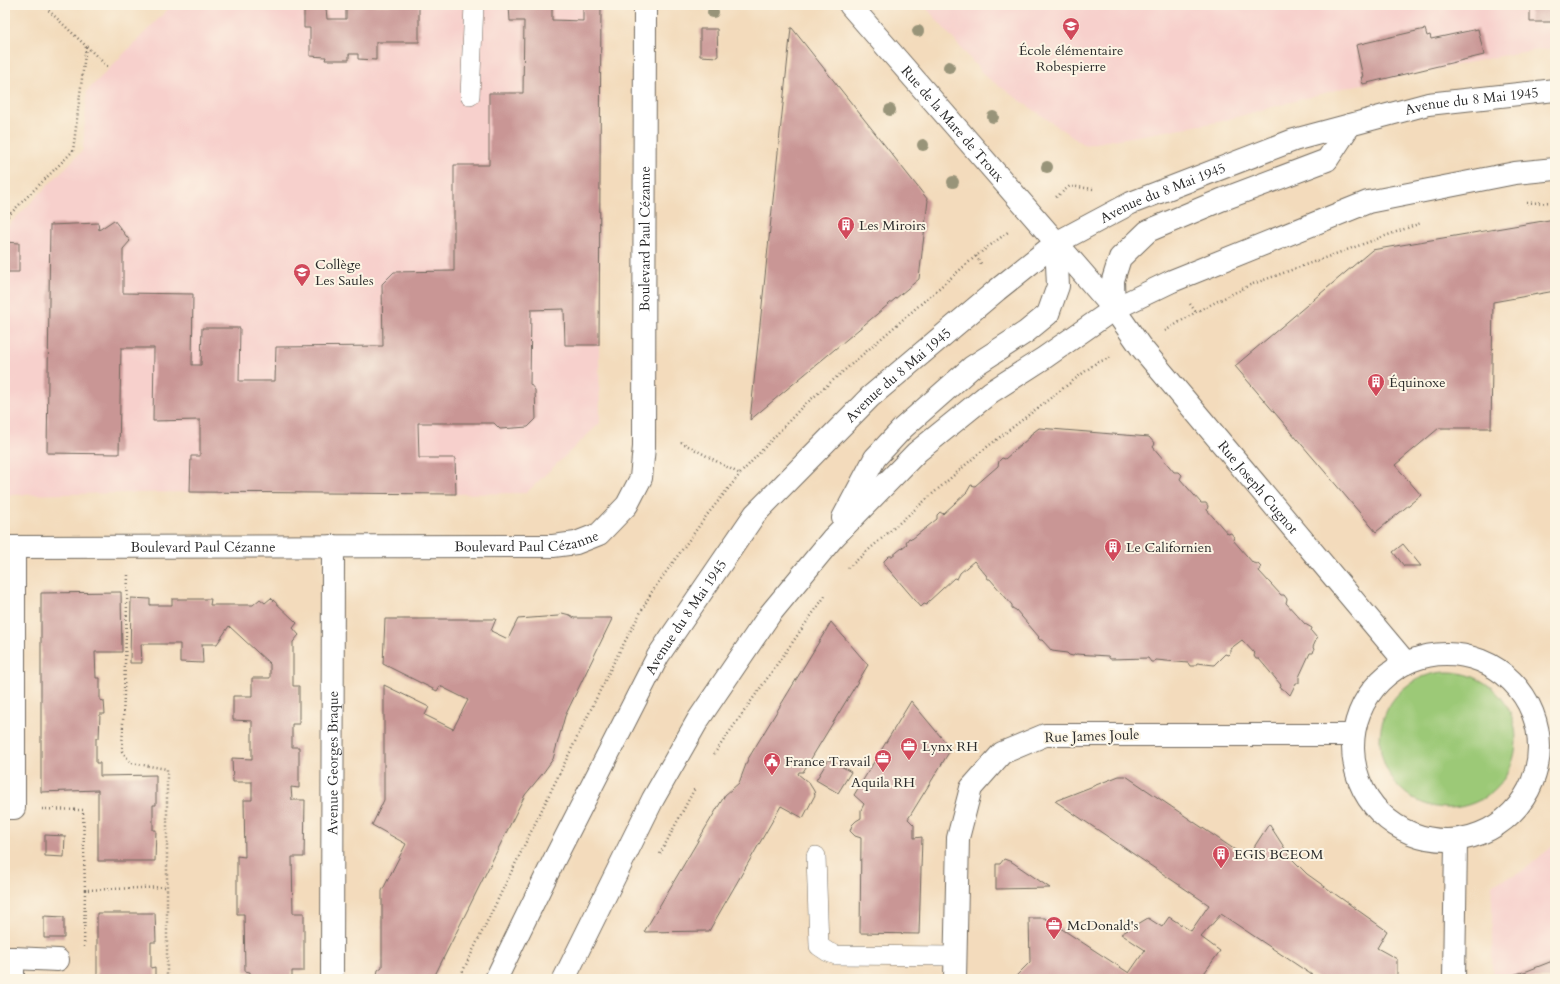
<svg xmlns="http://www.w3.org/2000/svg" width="1560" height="984" viewBox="0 0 1560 984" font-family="Cardo,serif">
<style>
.built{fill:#f7d0cc}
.green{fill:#9cc977;stroke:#647a51}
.building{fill:#c99695}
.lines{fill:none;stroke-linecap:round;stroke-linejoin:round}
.lane-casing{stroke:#71695e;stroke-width:20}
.street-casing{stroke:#71695e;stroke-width:24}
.secondary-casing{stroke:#71695e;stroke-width:24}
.path{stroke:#71695e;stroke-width:2.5;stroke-dasharray:1 3;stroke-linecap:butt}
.lane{stroke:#fff;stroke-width:19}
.street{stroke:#fff;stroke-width:22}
.secondary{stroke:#fff;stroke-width:22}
.tree{fill:#989479}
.labels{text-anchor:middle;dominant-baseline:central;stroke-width:4;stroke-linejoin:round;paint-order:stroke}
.poi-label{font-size:14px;fill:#2b2b2b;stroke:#fcf5e5;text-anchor:start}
.street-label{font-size:14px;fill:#2b2b2b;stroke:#fcf5e5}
</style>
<rect width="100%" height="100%" fill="#fcf5e5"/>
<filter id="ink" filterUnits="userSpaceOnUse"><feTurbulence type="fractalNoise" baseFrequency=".025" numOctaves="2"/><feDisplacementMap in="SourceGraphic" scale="8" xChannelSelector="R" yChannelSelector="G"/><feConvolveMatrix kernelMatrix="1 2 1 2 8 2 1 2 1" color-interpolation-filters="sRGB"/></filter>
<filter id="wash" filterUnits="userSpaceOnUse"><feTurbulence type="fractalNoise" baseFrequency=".012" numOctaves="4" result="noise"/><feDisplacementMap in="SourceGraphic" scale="16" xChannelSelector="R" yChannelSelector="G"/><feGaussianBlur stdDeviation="0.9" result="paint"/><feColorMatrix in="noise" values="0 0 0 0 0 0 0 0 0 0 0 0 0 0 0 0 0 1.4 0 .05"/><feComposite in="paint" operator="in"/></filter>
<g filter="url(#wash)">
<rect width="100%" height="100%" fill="#f3dbbc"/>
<!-- built -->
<path class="built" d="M 172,5 L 601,5 L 599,345 L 600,423 L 526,493 L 456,494 L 190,492 L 5,495 L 5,229 L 83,150 L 87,91 Z
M 924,5 L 1555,5 L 1555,48 L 1516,53 L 1343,88 L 1218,122 L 1084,145 L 985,76 Z
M 1555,844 L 1555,979 L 1492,979 L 1492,884 L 1523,871 Z"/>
<!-- green -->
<path class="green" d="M1380 740a68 68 0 1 1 136 0a68 68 0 1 1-136 0Z"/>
<g id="blocks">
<!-- building -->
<path class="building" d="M 346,5 L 419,5 L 419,42 L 376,42 L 376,60 L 358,59 L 358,54 L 349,54 L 349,60 L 325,60 L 326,57 L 310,56 L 310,28 L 304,28 L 304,7 L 326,8 L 327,19 L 346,19 Z
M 509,5 L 552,5 L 552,20 L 583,21 L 583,5 L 601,5 L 599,345 L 565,345 L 564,309 L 531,310 L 530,384 L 535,390 L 536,419 L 528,427 L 500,429 L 494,423 L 418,423 L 419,458 L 455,458 L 456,494 L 190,492 L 191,456 L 200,456 L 200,420 L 153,421 L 154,348 L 121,348 L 119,454 L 47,453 L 50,225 L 98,223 L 99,230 L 114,220 L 130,241 L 123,249 L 123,293 L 193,294 L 192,365 L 201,365 L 202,328 L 240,328 L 239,381 L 275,381 L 276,347 L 383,346 L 382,284 L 394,272 L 454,271 L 454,165 L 489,165 L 489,93 L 523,93 L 524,21 L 510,21 Z
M 1530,5 L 1555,5 L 1555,22 L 1530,22 Z
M 791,28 L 792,28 L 928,200 L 919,279 L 750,420 Z
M 700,29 L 717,29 L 718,57 L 700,56 Z
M 1425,29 L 1427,36 L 1430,35 L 1431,39 L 1478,29 L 1484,55 L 1363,84 L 1361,77 L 1363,77 L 1356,45 Z
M 1555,219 L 1555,291 L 1493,302 L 1491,428 L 1439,428 L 1395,465 L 1421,495 L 1376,532 L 1235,366 L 1372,250 Z
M 5,242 L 19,243 L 19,272 L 5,272 Z
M 1039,428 L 1149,437 L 1155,444 L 1153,447 L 1174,472 L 1179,472 L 1182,475 L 1180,479 L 1201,503 L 1206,503 L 1208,506 L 1207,510 L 1228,534 L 1231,533 L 1234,537 L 1233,540 L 1253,563 L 1258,564 L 1261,567 L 1259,571 L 1281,595 L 1284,595 L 1287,599 L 1286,603 L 1305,624 L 1312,628 L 1311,631 L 1317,638 L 1313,647 L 1314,650 L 1313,653 L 1310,653 L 1299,677 L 1299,683 L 1296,683 L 1290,695 L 1286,691 L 1280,688 L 1281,685 L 1259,659 L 1256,659 L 1254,656 L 1255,654 L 1242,640 L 1230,649 L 1230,653 L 1228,655 L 1225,654 L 1214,665 L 1197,663 L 1195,666 L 1190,666 L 1188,663 L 1156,660 L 1154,662 L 1151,662 L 1148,658 L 1110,659 L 1108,656 L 1076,654 L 1073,656 L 1069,655 L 1067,653 L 1052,651 L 1042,640 L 1040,640 L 1038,638 L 1039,637 L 1016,610 L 1012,608 L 1012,605 L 990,579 L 988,579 L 986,575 L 974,561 L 960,573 L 957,579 L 954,578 L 928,602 L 927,605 L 924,604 L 921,607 L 884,564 L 884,561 L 889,556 L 892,556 L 907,544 L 906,542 L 909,538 L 912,539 L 937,519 L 937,515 L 940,512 L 943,514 L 967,492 L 971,485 L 975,486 L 998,466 L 999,461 L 1002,458 L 1005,459 L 1030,437 L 1030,435 Z
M 1403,544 L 1421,566 L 1404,566 L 1393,552 Z
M 121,592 L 122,652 L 95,652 L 96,678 L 100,678 L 100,700 L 104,701 L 105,714 L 100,714 L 99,738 L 96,738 L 96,763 L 100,763 L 100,776 L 156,775 L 156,805 L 153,805 L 153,830 L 156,830 L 155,861 L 98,861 L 98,790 L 41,792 L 41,593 Z
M 131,598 L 150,599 L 150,605 L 172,605 L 172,599 L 211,599 L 210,605 L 253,605 L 260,599 L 265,603 L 271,598 L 297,623 L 293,628 L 299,635 L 293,642 L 293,686 L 299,686 L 299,724 L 292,724 L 292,747 L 299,747 L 299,788 L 291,787 L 292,800 L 305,800 L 304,857 L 292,857 L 293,913 L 304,913 L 304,971 L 292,971 L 292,979 L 250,979 L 250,972 L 245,971 L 244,914 L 237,914 L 237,856 L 245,857 L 244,800 L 252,800 L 252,782 L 233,782 L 232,758 L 252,759 L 252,721 L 233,720 L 233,696 L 252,696 L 252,678 L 270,678 L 270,664 L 229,626 L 217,644 L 202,644 L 203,663 L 180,662 L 180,644 L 141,644 L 142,663 L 130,663 Z
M 562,613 L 570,615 L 574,618 L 611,618 L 612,619 L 565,716 L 553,759 L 543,773 L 525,795 L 433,979 L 376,979 L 378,970 L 382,967 L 382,891 L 406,844 L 372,825 L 384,800 L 384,685 L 429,707 L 425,715 L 453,729 L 468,700 L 440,686 L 437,691 L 383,664 L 385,619 L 496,619 L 491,631 L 508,639 L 518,619 L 558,616 Z
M 831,622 L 868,665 L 803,772 L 799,772 L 798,774 L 809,783 L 814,791 L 815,795 L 803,818 L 781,806 L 709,931 L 644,932 L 725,795 L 739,783 L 748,759 Z
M 911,701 L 951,749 L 908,819 L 914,825 L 914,838 L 922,837 L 919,934 L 860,933 L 861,838 L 855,836 L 850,831 L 852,825 L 856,821 L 861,818 L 861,810 L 864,804 L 854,795 Z
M 829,759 L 851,772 L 838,793 L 816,780 Z
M 1119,776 L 1126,776 L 1247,858 L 1269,824 L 1291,858 L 1307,874 L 1387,931 L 1377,948 L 1397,959 L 1397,979 L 1318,979 L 1221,914 L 1201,937 L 1220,951 L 1200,979 L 1013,979 L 1030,962 L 1029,918 L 1045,918 L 1129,973 L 1145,950 L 1121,934 L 1148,918 L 1162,927 L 1169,917 L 1191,931 L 1209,905 L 1055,801 Z
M 45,835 L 65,836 L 64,857 L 45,856 Z
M 1004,859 L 1012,862 L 1050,888 L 996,889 L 996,864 L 1000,864 Z
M 97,913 L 155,913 L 156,942 L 151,942 L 151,968 L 155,967 L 155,979 L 97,979 Z
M 44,916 L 64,917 L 64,938 L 44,938 Z
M 1555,960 L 1555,979 L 1505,979 L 1505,977 L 1527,971 Z"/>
</g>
</g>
<g filter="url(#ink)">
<use href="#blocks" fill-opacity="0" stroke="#71695e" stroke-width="1"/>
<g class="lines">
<defs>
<path id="lane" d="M 470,96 L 474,5
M 816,856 L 819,946 L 828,952 L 836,955 L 955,956"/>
<g id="street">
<path id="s1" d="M 850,5 L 1114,309 L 1140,346 L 1406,663"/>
<path id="s2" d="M 5,547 L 553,546 L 576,543 L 599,534 L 627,505 L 641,478 L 644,447 L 645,5"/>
<circle cx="1446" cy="747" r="93"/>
<path d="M 5,808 L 14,808 L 14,547"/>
<path d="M 5,958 L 13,958 L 13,979"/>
<path d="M 13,958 L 58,960"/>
<path id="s3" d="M 332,979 L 333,546"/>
<path d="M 955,979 L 958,838 L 971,788 L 1002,753 L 1045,735 L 1353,735"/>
<path d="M 1454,979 L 1456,841"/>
</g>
<g id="secondary">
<path d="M 1114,309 L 1113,280 L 1120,258 L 1148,231 L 1221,200 L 1327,160 L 1350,125"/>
<path d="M 843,518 L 875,458 L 903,428 L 972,367 L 1026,332 L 1048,314 L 1058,286 L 1056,243"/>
<path id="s4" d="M 496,979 L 554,860 L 658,656 L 755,514 L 870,397 L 997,290 L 1056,243 L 1131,203 L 1294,140 L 1428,104 L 1555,90"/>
<path d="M 564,979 L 653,799 L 698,720 L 770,614 L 832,539 L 917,452 L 991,392 L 1044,358 L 1114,309 L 1172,281 L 1368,202 L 1515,173 L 1555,169"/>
</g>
</defs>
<!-- lane casing -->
<use href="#lane" class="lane-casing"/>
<!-- street casing -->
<use href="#street" class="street-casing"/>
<!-- secondary casing -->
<use href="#secondary" class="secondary-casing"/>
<!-- path -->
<path class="path" d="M 43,5 L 109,68
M 1056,197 L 1070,186 L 1093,189
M 1527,203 L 1555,202
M 5,219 L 73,151 L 86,46
M 976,256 L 982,265
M 1190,304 L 1196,312
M 1165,331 L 1196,312 L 1250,285 L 1421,223
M 681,442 L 740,474
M 848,568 L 978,454 L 1096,363 L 1112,357
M 128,575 L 122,751 L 131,763 L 167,769 L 167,979
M 714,754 L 825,596
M 42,809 L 83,810 L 85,890
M 660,854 L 695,788
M 84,947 L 85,890 L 167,887
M 459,979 L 615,660 L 651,593 L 707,515 L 740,474 L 801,408 L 976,256 L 1008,232"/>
<!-- lane -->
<use href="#lane" class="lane"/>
<!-- street -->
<use href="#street" class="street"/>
<!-- secondary -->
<use href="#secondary" class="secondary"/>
</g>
<!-- trees -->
<g class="tree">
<circle cx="713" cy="12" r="6"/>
<circle cx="918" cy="31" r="6"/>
<circle cx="949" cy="67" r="6"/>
<circle cx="890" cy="110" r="6"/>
<circle cx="993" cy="117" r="6"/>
<circle cx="923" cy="145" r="6"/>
<circle cx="1047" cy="167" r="6"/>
<circle cx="953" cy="182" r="6"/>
</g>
</g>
<!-- icons -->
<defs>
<symbol id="school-pin" viewBox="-11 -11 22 30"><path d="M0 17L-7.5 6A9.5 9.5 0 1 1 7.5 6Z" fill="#d1495b" stroke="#fcf5e5"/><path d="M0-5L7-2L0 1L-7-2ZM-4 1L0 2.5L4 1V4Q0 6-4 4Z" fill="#fff"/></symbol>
<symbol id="building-pin" viewBox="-11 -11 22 30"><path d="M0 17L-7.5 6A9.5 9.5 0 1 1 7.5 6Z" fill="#d1495b" stroke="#fcf5e5"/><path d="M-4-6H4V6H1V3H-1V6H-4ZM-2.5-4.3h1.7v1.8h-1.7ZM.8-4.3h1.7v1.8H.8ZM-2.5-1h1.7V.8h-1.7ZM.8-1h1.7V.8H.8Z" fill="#fff"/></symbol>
<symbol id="office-pin" viewBox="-11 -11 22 30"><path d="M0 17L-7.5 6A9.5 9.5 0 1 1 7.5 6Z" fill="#d1495b" stroke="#fcf5e5"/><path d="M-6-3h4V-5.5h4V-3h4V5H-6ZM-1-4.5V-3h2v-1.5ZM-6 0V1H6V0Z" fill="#fff"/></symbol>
<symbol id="civic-pin" viewBox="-11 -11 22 30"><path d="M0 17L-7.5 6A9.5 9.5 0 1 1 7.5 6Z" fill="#d1495b" stroke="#fcf5e5"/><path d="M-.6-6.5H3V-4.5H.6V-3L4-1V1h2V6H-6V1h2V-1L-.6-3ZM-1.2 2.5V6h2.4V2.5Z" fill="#fff"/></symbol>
</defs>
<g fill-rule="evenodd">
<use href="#school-pin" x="1061" y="16" width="20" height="27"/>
<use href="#building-pin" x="836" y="215" width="20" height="27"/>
<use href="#school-pin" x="292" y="262" width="20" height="27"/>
<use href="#building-pin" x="1366" y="372" width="20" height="27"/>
<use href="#building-pin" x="1103" y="537" width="20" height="27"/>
<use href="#office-pin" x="899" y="736" width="20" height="27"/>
<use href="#office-pin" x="873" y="748" width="20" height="27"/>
<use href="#civic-pin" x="762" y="751" width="20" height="27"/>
<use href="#building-pin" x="1211" y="844" width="20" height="27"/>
<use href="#office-pin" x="1044" y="915" width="20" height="27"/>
</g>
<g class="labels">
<!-- poi labels -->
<g class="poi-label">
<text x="1071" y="50" text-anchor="middle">École élémentaire<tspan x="1071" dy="16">Robespierre</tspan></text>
<text x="859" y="225">Les Miroirs</text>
<text x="315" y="264">Collège<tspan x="315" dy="16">Les Saules</tspan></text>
<text x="1389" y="382">Équinoxe</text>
<text x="1126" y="547">Le Californien</text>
<text x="922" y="746">Lynx RH</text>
<text x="785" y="761">France Travail</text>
<text x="883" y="782" text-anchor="middle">Aquila RH</text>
<text x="1234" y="854">EGIS BCEOM</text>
<text x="1067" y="925">McDonald's</text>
</g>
<!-- street labels -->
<g class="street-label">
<text stroke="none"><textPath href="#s4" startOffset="1381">Avenue du 8 Mai 1945</textPath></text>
<text stroke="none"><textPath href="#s1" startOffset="157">Rue de la Mare de Troux</textPath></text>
<text stroke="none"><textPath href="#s4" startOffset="1057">Avenue du 8 Mai 1945</textPath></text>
<text stroke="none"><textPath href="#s2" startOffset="906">Boulevard Paul Cézanne</textPath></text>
<text stroke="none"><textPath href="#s4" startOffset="733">Avenue du 8 Mai 1945</textPath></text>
<text stroke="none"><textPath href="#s1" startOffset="632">Rue Joseph Cugnot</textPath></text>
<text stroke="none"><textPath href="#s2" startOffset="522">Boulevard Paul Cézanne</textPath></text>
<text stroke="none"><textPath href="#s2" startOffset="198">Boulevard Paul Cézanne</textPath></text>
<text stroke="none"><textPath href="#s4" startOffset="409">Avenue du 8 Mai 1945</textPath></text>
<text transform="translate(1092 736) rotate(-2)">Rue James Joule</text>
<text stroke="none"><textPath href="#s3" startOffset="216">Avenue Georges Braque</textPath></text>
</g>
</g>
<!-- margin -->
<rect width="1560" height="984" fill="none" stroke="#fcf5e5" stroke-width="20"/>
</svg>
